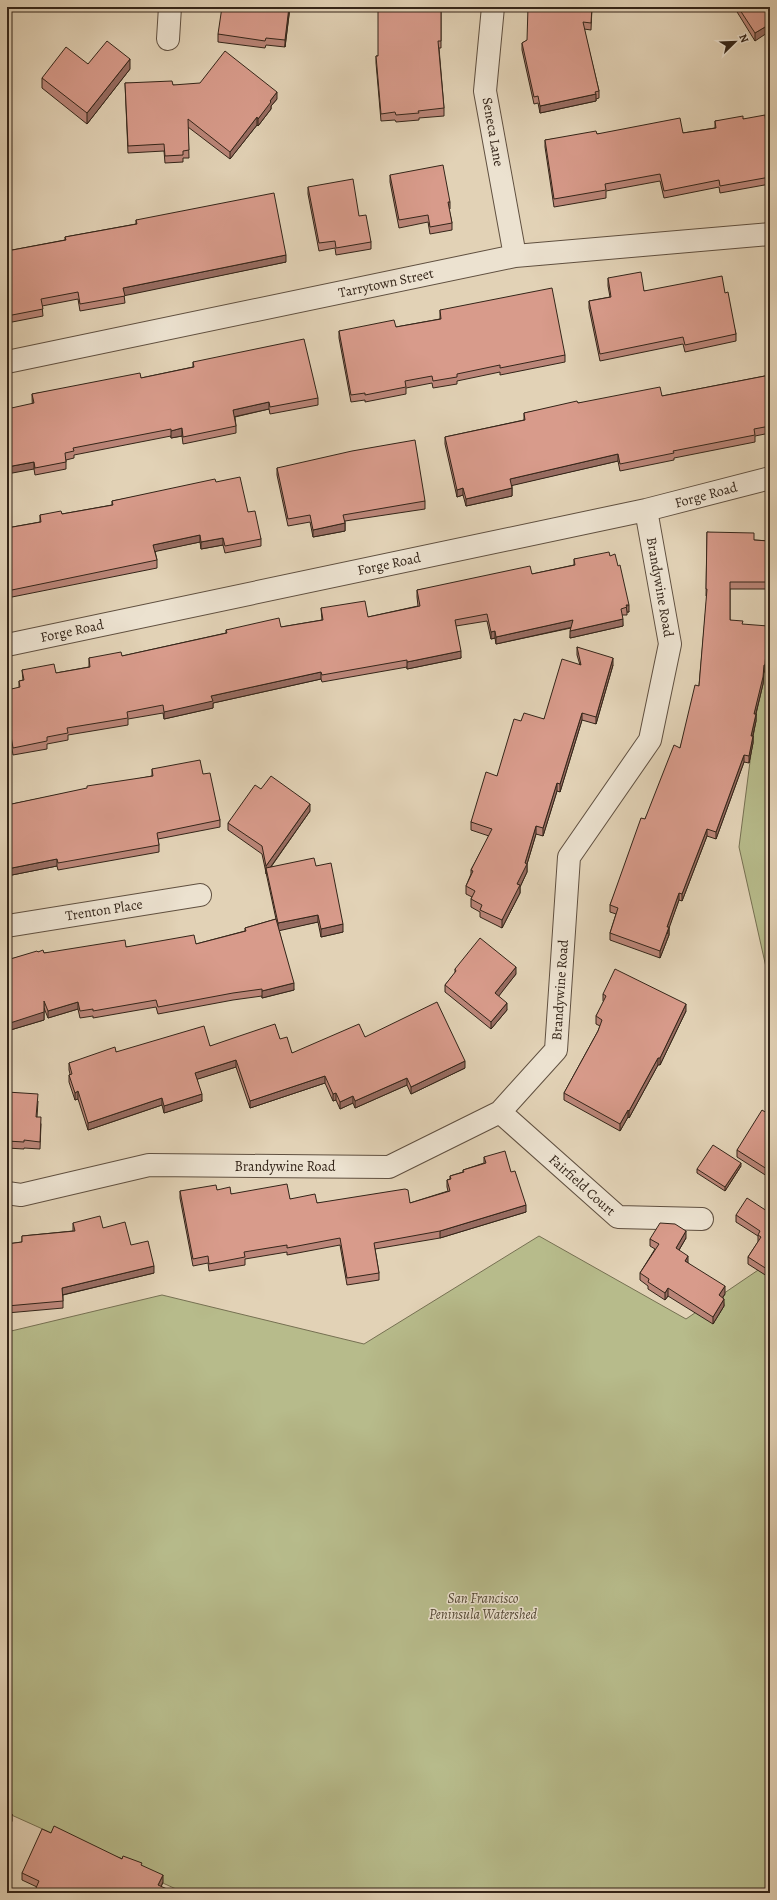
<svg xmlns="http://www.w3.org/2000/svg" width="777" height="1900" viewBox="0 0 777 1900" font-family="Alegreya,serif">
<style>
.green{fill:#b7bb8b;stroke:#767052}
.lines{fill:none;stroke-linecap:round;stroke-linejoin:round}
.minor-casing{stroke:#605040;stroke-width:24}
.minor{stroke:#ece2d0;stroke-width:22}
.wall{fill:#ba8578;stroke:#342519}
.shaded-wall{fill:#976c61;stroke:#342519}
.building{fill:#d89b8b;stroke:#342519}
.labels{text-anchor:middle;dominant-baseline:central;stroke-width:3;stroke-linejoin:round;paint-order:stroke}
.street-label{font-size:14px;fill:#342519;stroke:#ece2d0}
.park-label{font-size:14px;font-style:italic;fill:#554a36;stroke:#ece2d0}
</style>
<rect width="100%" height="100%" fill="#e2d2b6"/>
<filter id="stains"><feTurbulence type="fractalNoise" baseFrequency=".005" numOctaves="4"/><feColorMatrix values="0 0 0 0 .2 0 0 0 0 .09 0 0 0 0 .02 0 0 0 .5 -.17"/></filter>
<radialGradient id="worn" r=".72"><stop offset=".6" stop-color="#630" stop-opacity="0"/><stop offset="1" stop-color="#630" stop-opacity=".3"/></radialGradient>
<!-- green -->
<path class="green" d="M 768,622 L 770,622 L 770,985 L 739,847 Z
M 539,1236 L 686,1319 L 770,1262 L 770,1893 L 185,1893 L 7,1813 L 7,1332 L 162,1295 L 364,1344 Z"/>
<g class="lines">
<defs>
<path id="minor" d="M 493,7 L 485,91 L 515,256
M 168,39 L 170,7
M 7,362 L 515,256 L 770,234
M 7,645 L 646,510 L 770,478
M 7,926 L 200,895
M 500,1112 L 618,1217 L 702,1219
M 7,1193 L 21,1195 L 149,1165 L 389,1167 L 500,1112 L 556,1050 L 569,857 L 650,740 L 670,644 L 646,510"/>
</defs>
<!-- minor casing -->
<use href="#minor" class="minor-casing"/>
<!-- minor -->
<use href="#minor" class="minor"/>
</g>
<!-- wall -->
<path class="wall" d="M 290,7 L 285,47 L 266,45 L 265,48 L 218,42 L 218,34 Z
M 441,7 L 441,48 L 439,48 L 444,108 L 444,116 L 419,118 L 419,120 L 396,122 L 395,120 L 381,121 L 376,63 L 376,56 L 378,56 Z
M 592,7 L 591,30 L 584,29 L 599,91 L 599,98 L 596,99 L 596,101 L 540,113 L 538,103 L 534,104 L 522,50 L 522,43 Z
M 734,7 L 770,7 L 755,41 Z
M 88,64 L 130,69 L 87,124 L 42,88 L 42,78 Z
M 125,83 L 173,85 L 277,99 L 271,106 L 271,109 L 258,126 L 257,125 L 230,159 L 188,127 L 189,158 L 183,158 L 183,162 L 165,163 L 164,151 L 128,153 Z
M 743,119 L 766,124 L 770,124 L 770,184 L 720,193 L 719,187 L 664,198 L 660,181 L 606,191 L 606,198 L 554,207 L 545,147 L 545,140 L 597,134 L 683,133 L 715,128 L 715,121 Z
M 390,175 L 450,202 L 450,209 L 449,209 L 452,223 L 452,230 L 430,234 L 428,222 L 399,228 L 390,182 Z
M 308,187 L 359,216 L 371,242 L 371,249 L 336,255 L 335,248 L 319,251 L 308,194 Z
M 136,220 L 286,262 L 124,295 L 125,303 L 80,311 L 78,299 L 42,306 L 43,316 L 7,323 L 7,251 L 65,240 L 65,237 L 136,224 Z
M 608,278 L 644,291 L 725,293 L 736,334 L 736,341 L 685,352 L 683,344 L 600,361 L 589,308 L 589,301 L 610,297 L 608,286 Z
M 440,310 L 565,355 L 565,362 L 500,375 L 500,372 L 457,381 L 457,384 L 433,388 L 432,383 L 406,388 L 406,394 L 365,402 L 365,400 L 351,402 L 339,338 L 339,331 L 396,327 L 440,319 Z
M 193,362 L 318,398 L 318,405 L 270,414 L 269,409 L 235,417 L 236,426 L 236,433 L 183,444 L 182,436 L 171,438 L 171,436 L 74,455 L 74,458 L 66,460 L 66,469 L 35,475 L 34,469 L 32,394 L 141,378 L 193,367 Z
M 770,375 L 770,433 L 755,436 L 755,442 L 674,458 L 674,460 L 620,471 L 618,461 L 512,485 L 512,496 L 466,506 L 463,495 L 457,497 L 445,444 L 445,437 L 524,420 L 524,413 L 578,403 L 662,396 Z
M 277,468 L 425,501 L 425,509 L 345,521 L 345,531 L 313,537 L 310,522 L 288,526 L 277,475 Z
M 216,482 L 248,512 L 261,539 L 261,546 L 225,553 L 223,545 L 201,549 L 200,542 L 155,551 L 157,560 L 157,568 L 7,598 L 7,528 L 40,522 L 40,515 L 62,514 L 112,505 L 112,501 Z
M 707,532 L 754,540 L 769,541 L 769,589 L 730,589 L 730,620 L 768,634 L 765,672 L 764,672 L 763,684 L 756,714 L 756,721 L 753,736 L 753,743 L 749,763 L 744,762 L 716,839 L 707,836 L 682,901 L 679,900 L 669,927 L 669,935 L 660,958 L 610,940 L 610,933 L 616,914 L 610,912 L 610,905 L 645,819 L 680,748 L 699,686 L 707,596 L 706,596 Z
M 610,556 L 629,612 L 627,612 L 627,615 L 622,615 L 623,626 L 570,638 L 571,628 L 496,644 L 495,638 L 491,639 L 487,621 L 456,626 L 461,658 L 407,669 L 407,667 L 322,682 L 321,679 L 213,703 L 213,708 L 164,719 L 163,713 L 128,719 L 128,725 L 68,735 L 68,740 L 47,744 L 47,749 L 13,755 L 11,743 L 7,744 L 7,690 L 19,688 L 19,681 L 23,680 L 22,670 L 56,673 L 89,667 L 89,658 L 122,656 L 226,633 L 226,630 L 281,627 L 322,620 L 321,608 L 368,617 L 418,606 L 417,597 L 417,590 L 532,574 L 574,565 L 574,559 Z
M 577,647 L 613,665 L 596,724 L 582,720 L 560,792 L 557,791 L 543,836 L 536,834 L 527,864 L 527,872 L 520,887 L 520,893 L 502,928 L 480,917 L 480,912 L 471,907 L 471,899 L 472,897 L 466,894 L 466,886 L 471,874 L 471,870 L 489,836 L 471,830 L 471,822 L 497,776 L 521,721 L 544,719 L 580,665 L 577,655 Z
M 152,769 L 203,774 L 220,820 L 220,827 L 158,839 L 159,845 L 159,852 L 58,870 L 57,866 L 7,876 L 7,805 L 152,776 Z
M 261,789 L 310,811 L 271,867 L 316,866 L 343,932 L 321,937 L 318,922 L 279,930 L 294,990 L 262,998 L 262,996 L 233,1000 L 158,1014 L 156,1007 L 93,1018 L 93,1016 L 80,1018 L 78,1009 L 48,1018 L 44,1008 L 44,1020 L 7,1031 L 7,960 L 38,952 L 44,953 L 126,947 L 196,944 L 245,931 L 245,928 L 276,919 L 262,854 L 228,830 L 228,823 Z
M 455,969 L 516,974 L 498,996 L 507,1010 L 491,1029 L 445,992 L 445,985 L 455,973 Z
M 603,994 L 686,1011 L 660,1065 L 658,1065 L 629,1118 L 628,1117 L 620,1131 L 564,1100 L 564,1093 L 598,1031 L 600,1026 L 596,1024 L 596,1016 L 604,1002 L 603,1001 Z
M 365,1037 L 465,1068 L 411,1094 L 407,1085 L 355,1108 L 353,1103 L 340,1109 L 336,1100 L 333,1101 L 325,1083 L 250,1108 L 236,1067 L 197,1079 L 202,1101 L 164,1113 L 162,1105 L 88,1130 L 78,1099 L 75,1100 L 69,1082 L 69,1075 L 70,1074 L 69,1070 L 69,1063 L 116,1052 L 210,1046 L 280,1039 L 292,1053 Z
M 7,1092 L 38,1101 L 37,1117 L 41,1124 L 40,1149 L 24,1148 L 24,1149 L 7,1148 Z
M 770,1115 L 770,1178 L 737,1157 L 737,1150 Z
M 484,1157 L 511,1172 L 526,1212 L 440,1238 L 375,1249 L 379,1273 L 379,1280 L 347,1285 L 340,1245 L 287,1255 L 287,1252 L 245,1259 L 245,1265 L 209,1271 L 208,1263 L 193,1266 L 180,1198 L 180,1191 L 217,1190 L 231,1194 L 290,1199 L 317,1203 L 410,1203 L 448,1191 L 447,1187 L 447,1180 L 450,1179 L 450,1176 L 463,1172 L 463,1170 L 484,1163 Z
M 741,1166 L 725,1191 L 697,1173 L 697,1169 Z
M 770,1213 L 770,1278 L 748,1264 L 748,1257 L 758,1242 L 758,1236 L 736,1222 L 736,1215 Z
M 73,1223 L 103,1228 L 131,1245 L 154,1273 L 63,1295 L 63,1308 L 7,1313 L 7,1265 L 9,1266 L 7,1244 L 22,1242 L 22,1236 L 73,1231 Z
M 686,1238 L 679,1250 L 688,1263 L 725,1294 L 723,1297 L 724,1306 L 713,1324 L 668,1296 L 665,1300 L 648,1289 L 648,1286 L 640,1280 L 640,1273 L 655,1249 L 650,1246 L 650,1239 Z
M 51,1833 L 142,1866 L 163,1882 L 161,1887 L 176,1893 L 36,1893 L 37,1887 L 22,1880 L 22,1873 Z"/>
<!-- shaded-wall -->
<path class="shaded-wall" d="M 289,7 L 290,7 L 285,47 L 285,40 Z
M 770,24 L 770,31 L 755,41 L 755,33 Z
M 130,59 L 130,69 L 87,124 L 87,113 Z
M 277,92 L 277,99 L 271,106 L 271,109 L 258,126 L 258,119 L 270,101 Z
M 596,94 L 596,101 L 540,113 L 540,106 Z
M 257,117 L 257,125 L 230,159 L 230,152 Z
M 286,255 L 286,262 L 123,296 L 123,288 Z
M 269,402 L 269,409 L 233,417 L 233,410 Z
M 182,428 L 182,436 L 171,438 L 171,431 Z
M 618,454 L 618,461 L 510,486 L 510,479 Z
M 34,462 L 34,469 L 7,474 L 7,467 Z
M 463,488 L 463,495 L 457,497 L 457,490 Z
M 512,488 L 512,496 L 466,506 L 466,499 Z
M 345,523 L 345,531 L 313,537 L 313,530 Z
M 200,535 L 200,542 L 153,552 L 153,545 Z
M 223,538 L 223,545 L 201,549 L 201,542 Z
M 626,605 L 629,605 L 629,612 L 627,612 Z
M 623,619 L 623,626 L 570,638 L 570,631 Z
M 573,620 L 573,627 L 496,644 L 496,637 Z
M 768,626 L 768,634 L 765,672 L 765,665 Z
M 495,631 L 495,638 L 491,639 L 491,632 Z
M 461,651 L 461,658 L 407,669 L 407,662 Z
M 613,658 L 613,665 L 596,724 L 596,717 Z
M 764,665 L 763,684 L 754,721 L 754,714 Z
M 321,672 L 321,679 L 213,703 L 213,708 L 164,719 L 164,712 L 211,696 Z
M 582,713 L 582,720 L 560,792 L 560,784 Z
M 756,714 L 756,721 L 751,743 L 751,736 Z
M 753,736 L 753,743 L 749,763 L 749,756 Z
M 744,755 L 744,762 L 716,839 L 716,832 Z
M 557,783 L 557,791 L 543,836 L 543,828 Z
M 310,804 L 310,811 L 267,872 L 266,868 L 266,874 L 266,866 Z
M 536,826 L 536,834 L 527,864 L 527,872 L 520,887 L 520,893 L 502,928 L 502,920 L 525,863 Z
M 707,829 L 707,836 L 682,901 L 682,894 Z
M 57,859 L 57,866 L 7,876 L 7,869 Z
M 679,893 L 679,900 L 667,934 L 667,927 Z
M 318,915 L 318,922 L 278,931 L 278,923 Z
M 343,924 L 343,932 L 321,937 L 321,929 Z
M 669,927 L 669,935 L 660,958 L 660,951 Z
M 516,967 L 516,974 L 495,1001 L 495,993 Z
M 294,983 L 294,990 L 262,998 L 262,991 Z
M 44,1001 L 44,1020 L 7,1031 L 7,1024 Z
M 78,1002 L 78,1009 L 48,1018 L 48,1011 Z
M 507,1003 L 507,1010 L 491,1029 L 491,1022 Z
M 686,1004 L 686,1011 L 660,1065 L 660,1058 Z
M 658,1058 L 658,1065 L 629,1118 L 629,1111 Z
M 236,1060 L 236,1067 L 195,1080 L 195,1073 Z
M 465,1061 L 465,1068 L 411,1094 L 411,1087 Z
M 325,1076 L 325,1083 L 250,1108 L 250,1101 Z
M 407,1078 L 407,1085 L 355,1108 L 355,1101 Z
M 78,1091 L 78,1099 L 75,1100 L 75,1093 Z
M 336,1093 L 336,1100 L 333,1101 L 333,1094 Z
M 202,1094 L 202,1101 L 164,1113 L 164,1106 Z
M 353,1096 L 353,1103 L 340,1109 L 340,1102 Z
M 162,1098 L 162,1105 L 88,1130 L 88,1123 Z
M 628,1110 L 628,1117 L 620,1131 L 620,1124 Z
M 741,1163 L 741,1166 L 725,1191 L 725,1187 Z
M 526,1205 L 526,1212 L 440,1238 L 440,1231 Z
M 686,1231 L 686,1238 L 676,1255 L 676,1248 Z
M 688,1256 L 688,1263 L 685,1261 Z
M 154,1266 L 154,1273 L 62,1295 L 62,1288 Z
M 725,1286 L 725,1294 L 719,1302 L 719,1295 Z
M 668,1288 L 668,1296 L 665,1300 L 665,1293 Z
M 724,1299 L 724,1306 L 713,1324 L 713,1317 Z
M 12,1814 L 12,1821 L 7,1832 L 7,1825 Z
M 163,1875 L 163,1882 L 158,1893 L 158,1885 Z"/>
<!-- building -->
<path class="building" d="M 222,7 L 289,7 L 285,40 L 266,38 L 265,41 L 218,34 Z
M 378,7 L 441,7 L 441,41 L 438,41 L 444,108 L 418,111 L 419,113 L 396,115 L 395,112 L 381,114 L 376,56 L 378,56 Z
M 528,7 L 592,7 L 591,23 L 583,22 L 599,91 L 595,92 L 596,94 L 540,106 L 538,96 L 534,97 L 522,43 L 527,40 Z
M 738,7 L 770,7 L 770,24 L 755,33 Z
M 107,41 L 130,59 L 87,113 L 42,78 L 66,47 L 88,64 Z
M 225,51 L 277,92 L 270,101 L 271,102 L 258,119 L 257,117 L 230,152 L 188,119 L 189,150 L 183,151 L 183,155 L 165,156 L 164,144 L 128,146 L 125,83 L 172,81 L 173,85 L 200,83 Z
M 765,115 L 766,124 L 770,124 L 770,177 L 720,186 L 719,180 L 664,191 L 660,174 L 605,184 L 606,190 L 554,199 L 545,140 L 596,131 L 597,134 L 680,118 L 683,133 L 716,128 L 715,121 L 743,116 L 743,119 Z
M 443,165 L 450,202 L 448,202 L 452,223 L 430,227 L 428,215 L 399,220 L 390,175 Z
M 353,179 L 359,216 L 366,215 L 371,242 L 336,248 L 335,241 L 319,243 L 308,187 Z
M 274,193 L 286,255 L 123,288 L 125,296 L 80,304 L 78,292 L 41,299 L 43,309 L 7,316 L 7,251 L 66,240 L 65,237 L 137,224 L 136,220 Z
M 641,272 L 644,291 L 722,276 L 725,293 L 728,292 L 736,334 L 685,345 L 683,337 L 600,354 L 589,301 L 611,297 L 608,278 Z
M 552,288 L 565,355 L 500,368 L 500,365 L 457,374 L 457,377 L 433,381 L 432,376 L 405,381 L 406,387 L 365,395 L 365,393 L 351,395 L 339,331 L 394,320 L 396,327 L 441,319 L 440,310 Z
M 304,339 L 318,398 L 270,407 L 269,402 L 233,410 L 236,426 L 183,437 L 182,428 L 171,431 L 171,429 L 73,448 L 74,451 L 65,453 L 66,462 L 35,468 L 34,462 L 7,467 L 7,409 L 34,403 L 32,394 L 140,373 L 141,378 L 194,367 L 193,362 Z
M 770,375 L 770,426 L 754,429 L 755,435 L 673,451 L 674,453 L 620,464 L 618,454 L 510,479 L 512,488 L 466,499 L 463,488 L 457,490 L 445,437 L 525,420 L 524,413 L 577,401 L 578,403 L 660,387 L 662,396 Z
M 415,440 L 425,501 L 343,515 L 345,523 L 313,530 L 310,515 L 288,519 L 277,468 L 352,451 Z
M 240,477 L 248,512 L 255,511 L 261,539 L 225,546 L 223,538 L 201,542 L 200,535 L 153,545 L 157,560 L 7,591 L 7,528 L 41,522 L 40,515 L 61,511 L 62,514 L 113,505 L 112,501 L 215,479 L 216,482 Z
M 707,532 L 754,533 L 754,540 L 769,541 L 769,582 L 730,582 L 730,620 L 743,621 L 742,624 L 768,626 L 765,665 L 764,665 L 763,677 L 754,714 L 756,714 L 751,736 L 753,736 L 749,756 L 744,755 L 716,832 L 707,829 L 682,894 L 679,893 L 667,927 L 669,927 L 660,951 L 610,933 L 618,908 L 610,905 L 641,818 L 645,819 L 674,745 L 680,748 L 695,685 L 699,686 L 707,589 L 706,589 Z
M 609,552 L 610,556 L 615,554 L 618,566 L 620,565 L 629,605 L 626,605 L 627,607 L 621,609 L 623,619 L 570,631 L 573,620 L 496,637 L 495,631 L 491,632 L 487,614 L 455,620 L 461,651 L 407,662 L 407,660 L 322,675 L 321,672 L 211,696 L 213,701 L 164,712 L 163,705 L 127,712 L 128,718 L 67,728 L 68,733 L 47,737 L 47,741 L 13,748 L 11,736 L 7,737 L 7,690 L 20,687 L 19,681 L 24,680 L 22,670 L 54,664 L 56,673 L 90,667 L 89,658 L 121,652 L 122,656 L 227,633 L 226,630 L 279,618 L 281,627 L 323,620 L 321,608 L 365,601 L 368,617 L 420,606 L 417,590 L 530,566 L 532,574 L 575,565 L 574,559 Z
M 577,647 L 613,658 L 596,717 L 582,713 L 560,784 L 557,783 L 543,828 L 536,826 L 525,863 L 527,864 L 517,884 L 520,885 L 502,920 L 480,910 L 482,905 L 471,899 L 475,891 L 466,886 L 473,871 L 471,870 L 492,829 L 471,822 L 486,772 L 497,776 L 514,719 L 521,721 L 524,713 L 544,719 L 562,659 L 581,665 Z
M 200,760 L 203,774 L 210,773 L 220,820 L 157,833 L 159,845 L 58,863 L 57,859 L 7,869 L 7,805 L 87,788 L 87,786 L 153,776 L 152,769 Z
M 271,776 L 310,804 L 266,866 L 262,846 L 228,823 L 255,785 L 261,789 Z
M 314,858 L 316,866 L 331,863 L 343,924 L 321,929 L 318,915 L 278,923 L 266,868 Z
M 276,919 L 294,983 L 262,991 L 262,989 L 233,993 L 158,1007 L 156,1000 L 93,1011 L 93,1009 L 80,1011 L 78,1002 L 48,1011 L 44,1001 L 44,1012 L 7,1024 L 7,960 L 37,951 L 38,952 L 43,950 L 44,953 L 125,940 L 126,947 L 194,935 L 196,944 L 246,931 L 245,928 Z
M 480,938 L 516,967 L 495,993 L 507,1003 L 491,1022 L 445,985 L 456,971 L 455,969 Z
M 615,969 L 686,1004 L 660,1058 L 658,1058 L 629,1111 L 628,1110 L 620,1124 L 564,1093 L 598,1031 L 602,1020 L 596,1016 L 606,996 L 603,994 Z
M 437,1002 L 465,1061 L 411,1087 L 407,1078 L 355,1101 L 353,1096 L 340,1102 L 336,1093 L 333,1094 L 325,1076 L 250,1101 L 236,1060 L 195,1073 L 202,1094 L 164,1106 L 162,1098 L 88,1123 L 78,1091 L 75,1093 L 69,1075 L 72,1074 L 69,1063 L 115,1047 L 116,1052 L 204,1026 L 210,1046 L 275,1024 L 280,1039 L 287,1037 L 292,1053 L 359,1024 L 365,1037 Z
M 7,1092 L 38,1094 L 36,1117 L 41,1117 L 40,1142 L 24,1140 L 24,1142 L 7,1141 Z
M 762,1110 L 770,1115 L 770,1171 L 737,1150 Z
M 713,1145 L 741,1163 L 725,1187 L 697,1169 Z
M 505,1151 L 511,1172 L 515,1171 L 526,1205 L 440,1231 L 374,1243 L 379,1273 L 347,1278 L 340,1238 L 287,1248 L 287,1245 L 244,1252 L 245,1257 L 209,1264 L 208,1256 L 193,1259 L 180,1191 L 216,1185 L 217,1190 L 230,1187 L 231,1194 L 287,1184 L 290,1199 L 315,1194 L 317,1203 L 405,1189 L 408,1190 L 410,1203 L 450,1191 L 447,1180 L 451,1179 L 450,1176 L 464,1172 L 463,1170 L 486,1163 L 484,1157 Z
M 747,1198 L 770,1213 L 770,1271 L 748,1257 L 761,1237 L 758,1235 L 760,1231 L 736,1215 Z
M 100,1216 L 103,1228 L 125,1222 L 131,1245 L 148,1241 L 154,1266 L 62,1288 L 63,1301 L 7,1306 L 7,1265 L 9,1266 L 7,1244 L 22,1242 L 22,1236 L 75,1231 L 73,1223 Z
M 660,1223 L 675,1224 L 686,1231 L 676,1248 L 688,1256 L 685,1261 L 725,1286 L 719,1295 L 724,1299 L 713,1317 L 668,1288 L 665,1293 L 648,1282 L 649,1279 L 640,1273 L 659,1244 L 650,1239 Z
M 7,1811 L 12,1814 L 7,1825 Z
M 54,1826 L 122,1859 L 123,1856 L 142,1863 L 141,1865 L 163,1875 L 158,1885 L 176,1893 L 46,1893 L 36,1888 L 39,1881 L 22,1873 L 42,1829 L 51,1833 Z"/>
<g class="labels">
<!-- street labels -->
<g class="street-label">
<text transform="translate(493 132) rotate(80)">Seneca Lane</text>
<text transform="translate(386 283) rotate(-12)">Tarrytown Street</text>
<text transform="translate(706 495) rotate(-15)">Forge Road</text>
<text transform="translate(389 564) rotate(-12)">Forge Road</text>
<text transform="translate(660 587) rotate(80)">Brandywine Road</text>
<text transform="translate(72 631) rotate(-12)">Forge Road</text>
<text transform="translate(104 910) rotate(-9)">Trenton Place</text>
<text transform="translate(560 990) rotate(-86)">Brandywine Road</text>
<text x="285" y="1166">Brandywine Road</text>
<text transform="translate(582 1185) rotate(42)">Fairfield Court</text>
</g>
<!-- park labels -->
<g class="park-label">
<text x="483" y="1598">San Francisco<tspan x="483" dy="16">Peninsula Watershed</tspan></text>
</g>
</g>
<!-- margin -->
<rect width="777" height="1900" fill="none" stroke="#e2d2b6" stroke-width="24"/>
<rect x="8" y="8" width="761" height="1884" fill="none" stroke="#342519" stroke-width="2"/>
<rect x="12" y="12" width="753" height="1876" fill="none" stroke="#342519"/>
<!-- north arrow -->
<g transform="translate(735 42) rotate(67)" stroke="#ece2d0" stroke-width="3" paint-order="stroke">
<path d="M0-3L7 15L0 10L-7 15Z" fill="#342519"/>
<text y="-6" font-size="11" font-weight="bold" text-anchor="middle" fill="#342519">N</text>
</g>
<rect width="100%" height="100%" filter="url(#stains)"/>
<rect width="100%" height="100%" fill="url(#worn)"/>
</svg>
